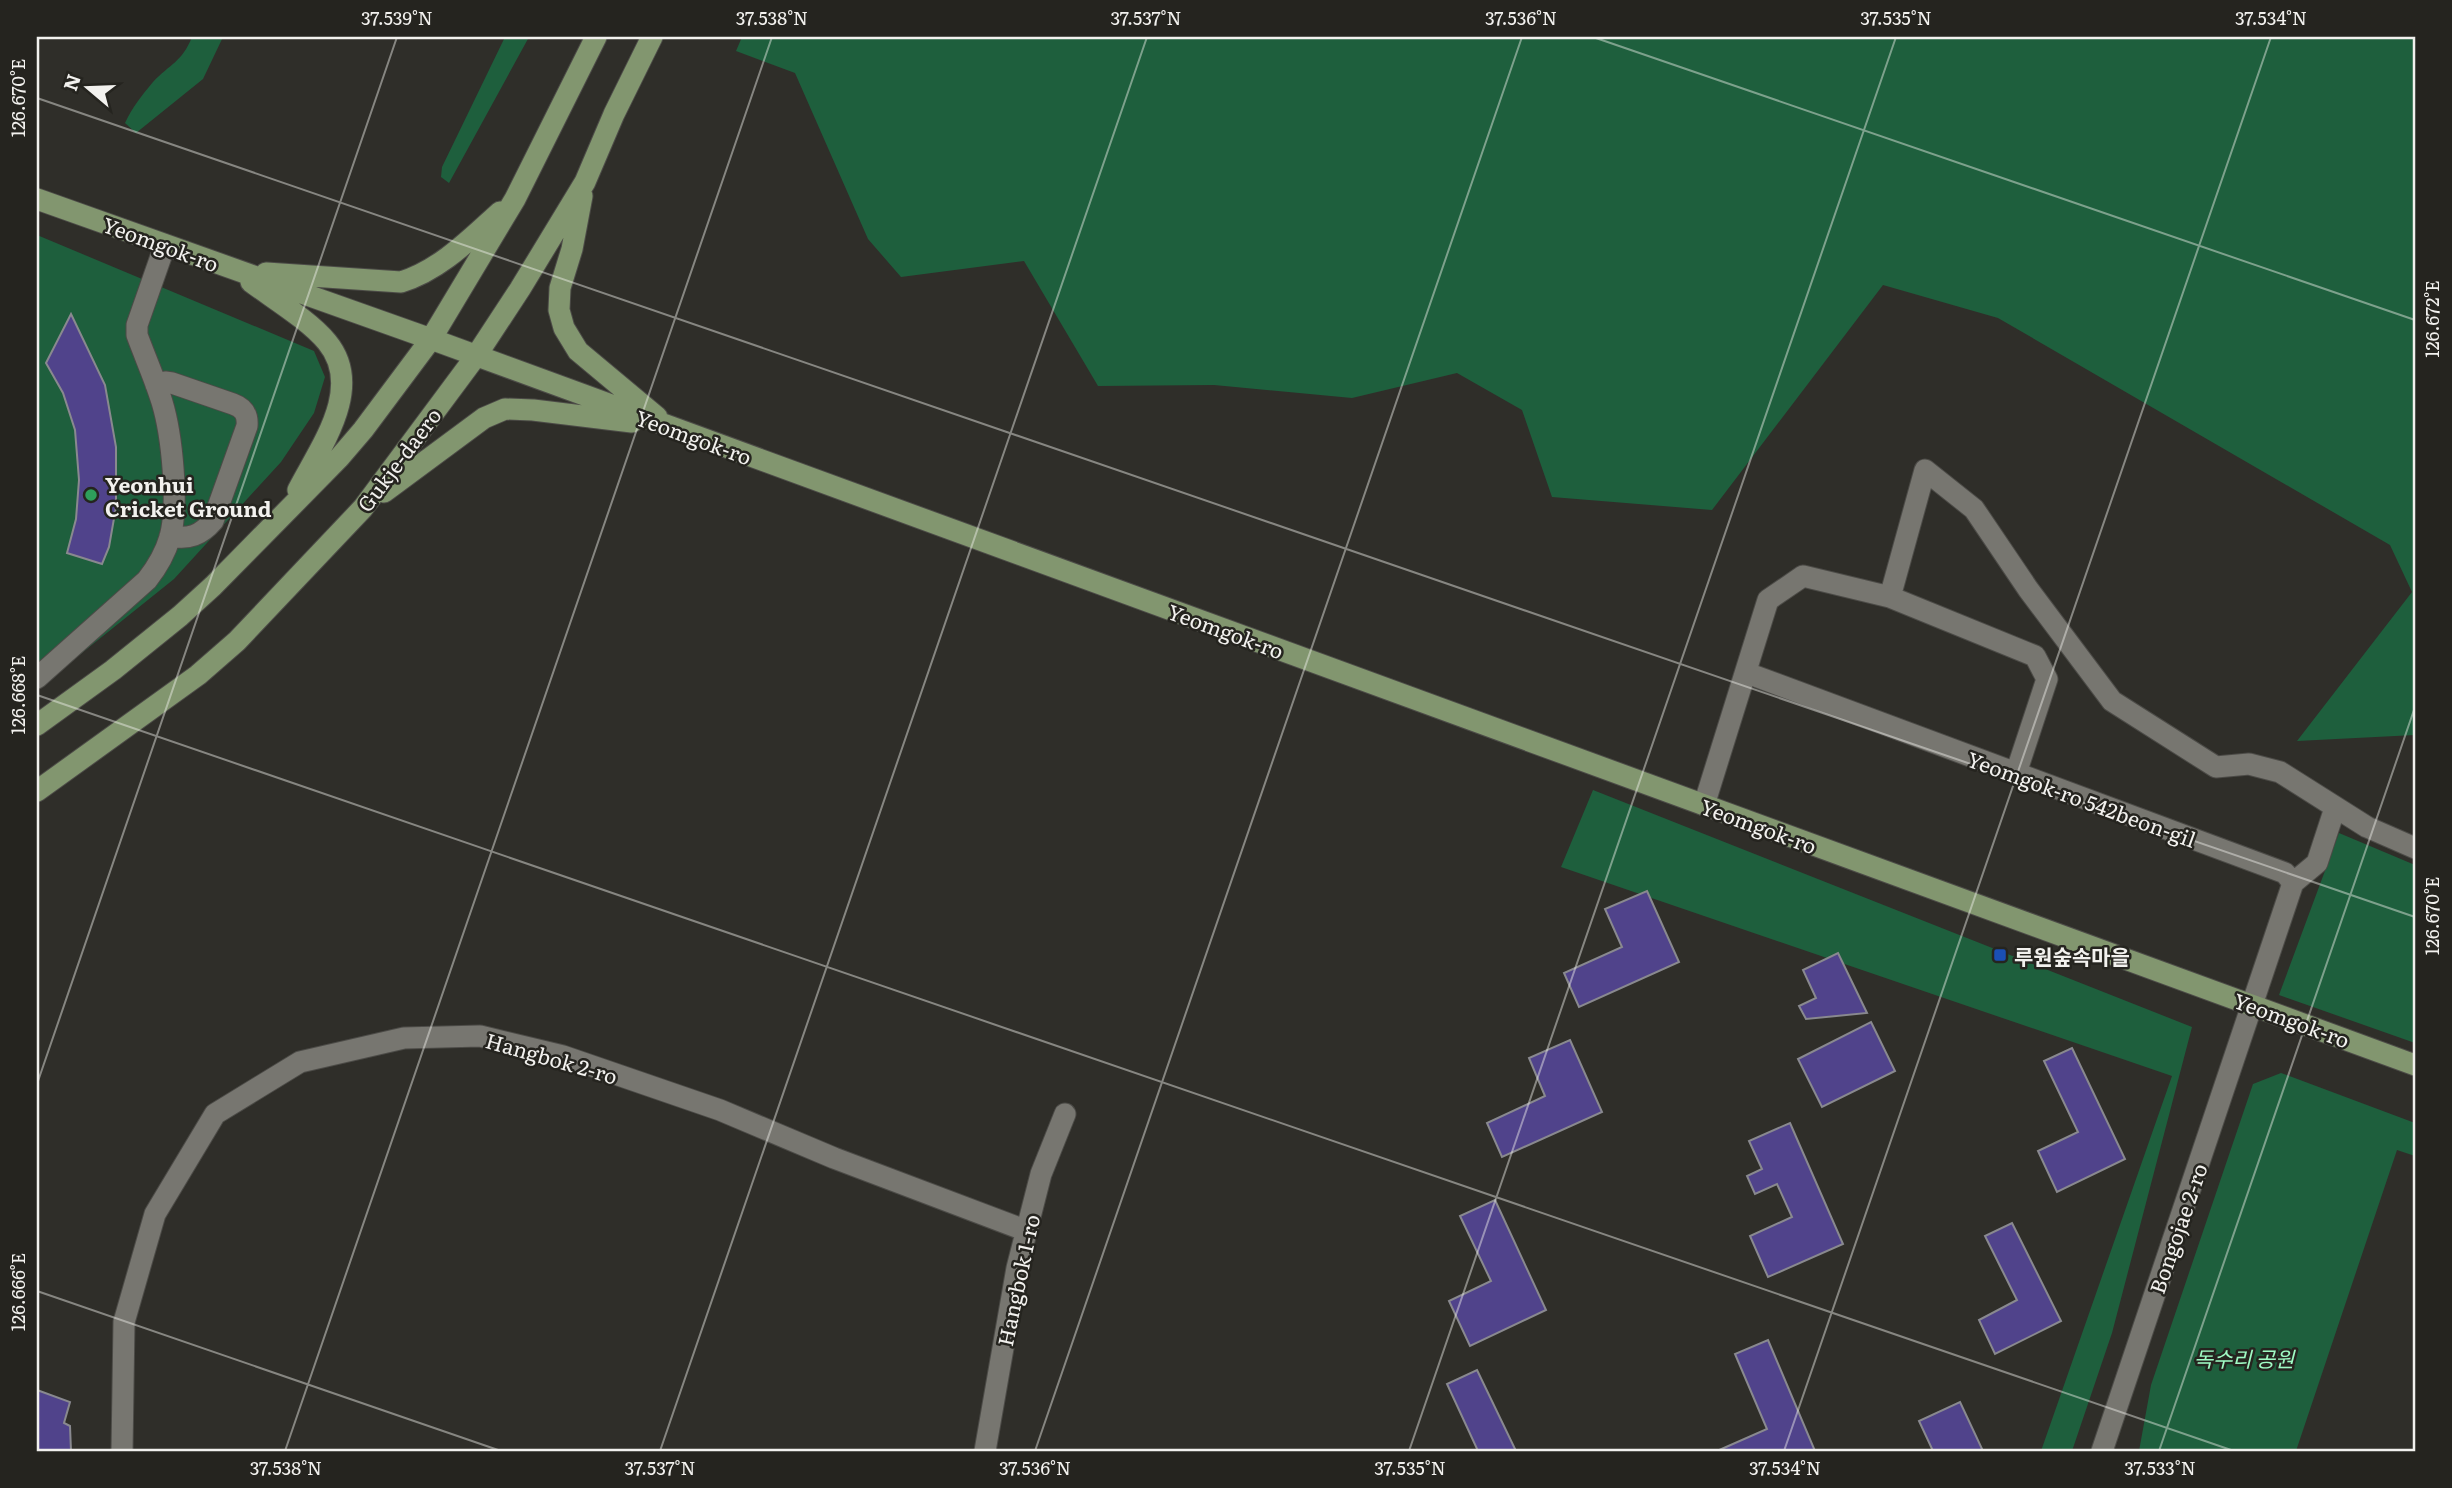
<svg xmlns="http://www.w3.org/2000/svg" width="2452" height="1488" viewBox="0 0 2452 1488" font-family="Literata,'Noto Sans KR',serif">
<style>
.green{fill:#1e5f3d}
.building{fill:#50438b;stroke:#89898f;stroke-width:2}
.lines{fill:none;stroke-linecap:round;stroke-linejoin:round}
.minor-casing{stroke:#4c4b47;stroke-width:23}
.major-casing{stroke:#4c4b47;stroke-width:23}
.minor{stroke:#777670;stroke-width:21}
.major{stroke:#82966f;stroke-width:21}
.ticks{fill:none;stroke:#f2f1ee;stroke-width:2;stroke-opacity:0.45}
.leisure-dot{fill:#2e9e5b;stroke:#25241f;stroke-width:2.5}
.transit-dot{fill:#1a4fb4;stroke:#25241f;stroke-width:2.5}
.labels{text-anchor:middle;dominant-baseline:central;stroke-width:5;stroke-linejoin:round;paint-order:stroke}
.street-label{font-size:21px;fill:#f2f1ee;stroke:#25241f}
.poi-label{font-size:21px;font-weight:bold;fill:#f2f1ee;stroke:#25241f;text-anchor:start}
.park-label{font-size:21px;font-style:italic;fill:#9ffbc4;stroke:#25241f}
.neatline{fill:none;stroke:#f2f1ee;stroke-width:2.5}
.ticks-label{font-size:18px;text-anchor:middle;fill:#f2f1ee}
</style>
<rect width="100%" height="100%" fill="#2f2e29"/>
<!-- green -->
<path class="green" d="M 192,37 L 223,37 L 203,79 L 136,133 L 125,123 C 132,108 142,95 153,82 C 170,64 182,62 192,37 Z
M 505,37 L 529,37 L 449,183 L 441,177 L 442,167 Z
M 742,37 L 2415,37 L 2415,735 L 2297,741 L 2412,592 L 2390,545 L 1998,318 L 1883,285 L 1712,510 L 1552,497 L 1522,410 L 1457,373 L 1352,398 L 1214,385 L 1098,386 L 1024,261 L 901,277 L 868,239 L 795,73 L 736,51 Z
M 37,235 L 314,351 L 325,377 L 314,413 L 281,462 L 174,579 L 37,689 Z
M 1593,790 L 2192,1027 L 2112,1333 L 2072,1451 L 2041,1451 L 2172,1076 L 1561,867 Z
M 2339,833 L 2415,865 L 2415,1043 L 2279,995 Z
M 2281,1073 L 2415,1123 L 2415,1156 L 2397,1150 L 2296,1451 L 2139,1451 L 2151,1385 L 2253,1084 Z"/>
<!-- building -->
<path class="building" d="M 71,314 L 105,385 L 116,447 L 116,507 L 109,547 L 102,564 L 67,553 L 76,519 L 79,480 L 75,430 L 63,393 L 46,363 Z
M 1647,891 L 1679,962 L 1579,1007 L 1564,973 L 1622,947 L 1605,909 Z
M 1838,953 L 1867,1013 L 1806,1019 L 1799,1006 L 1816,998 L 1803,970 Z
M 1871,1022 L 1895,1071 L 1822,1107 L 1798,1059 Z
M 1570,1040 L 1602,1112 L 1502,1157 L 1487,1123 L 1545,1096 L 1529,1058 Z
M 2072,1048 L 2125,1159 L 2057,1192 L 2038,1151 L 2078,1132 L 2044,1061 Z
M 1790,1123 L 1843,1244 L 1768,1277 L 1750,1236 L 1792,1217 L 1777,1184 L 1755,1194 L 1747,1176 L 1762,1169 L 1749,1141 Z
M 1495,1200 L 1546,1310 L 1470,1346 L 1449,1301 L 1491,1281 L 1460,1216 Z
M 2012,1223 L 2061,1321 L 1995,1354 L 1979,1320 L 2017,1300 L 1985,1236 Z
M 1768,1340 L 1815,1451 L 1717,1451 L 1767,1429 L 1735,1354 Z
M 1477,1370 L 1516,1451 L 1478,1451 L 1447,1384 Z
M 37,1390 L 70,1402 L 64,1423 L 70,1426 L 71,1451 L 37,1451 Z
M 1960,1402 L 1983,1451 L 1933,1451 L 1919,1421 Z"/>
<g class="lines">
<defs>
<path id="minor" d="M 156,385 L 165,382 L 172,383 L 233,404 C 244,408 248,414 247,426 L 213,521 C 201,535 189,540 170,536
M 1890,597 L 1925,470 L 1974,509 L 2028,589 L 2112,701 L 2216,767 L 2249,764 L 2280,772 L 2367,827 L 2415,848
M 1747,673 L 2285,873 L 2293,883 L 2102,1451
M 37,678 L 147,580 C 158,566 165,554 170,537 C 179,504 172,435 162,402 C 155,379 145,357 137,335 L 137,325 L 165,245
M 1704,805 L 1768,600 L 1803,576 L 1890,597 L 2035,656 L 2047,679 L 2016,773
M 2293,883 L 2317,863 L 2335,808
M 122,1451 L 124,1322 L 155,1214 L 215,1114 L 300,1062 L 404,1038 L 480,1036 L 563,1056 L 720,1110 L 834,1158 L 1027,1231
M 985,1451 L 1017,1268 L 1041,1174 L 1065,1114"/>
<path id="major" d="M 582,196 L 572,249 L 560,288 L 559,310 L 564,328 L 578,351 L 657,417
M 37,199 L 431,339 L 2415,1065
M 266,273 L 401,282 C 440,270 470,239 500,212
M 251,282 C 274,299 310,321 327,342 C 365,388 320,447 298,490
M 384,492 L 484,418 L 505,409 L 533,410 L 632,422
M 37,725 L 113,670 L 180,616 L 213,586 L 339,458 L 363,430 L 431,339 L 515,199 L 596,37
M 37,791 L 198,675 L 237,641 L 363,508 L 476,356 L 520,289 L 585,182 L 614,114 L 652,37"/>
</defs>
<!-- minor casing -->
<use href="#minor" class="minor-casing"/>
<!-- major casing -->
<use href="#major" class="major-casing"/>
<!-- minor -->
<use href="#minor" class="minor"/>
<!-- major -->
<use href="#major" class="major"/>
</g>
<!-- ticks -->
<path class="ticks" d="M 1593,37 L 2415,320M 37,98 L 2415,917M 37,695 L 2234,1451M 37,1084 L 397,37M 37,1291 L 501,1451M 285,1451 L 772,37M 660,1451 L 1147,37M 1035,1451 L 1522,37M 1409,1451 L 1896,37M 1784,1451 L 2271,37M 2159,1451 L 2415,707"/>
<!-- markers -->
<circle class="leisure-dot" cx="91" cy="495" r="7"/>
<rect class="transit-dot" x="1993" y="948" width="14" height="14" rx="3.5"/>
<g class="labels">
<!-- street labels -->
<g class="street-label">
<text transform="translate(161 243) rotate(20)">Yeomgok-ro</text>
<text transform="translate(694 436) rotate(20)">Yeomgok-ro</text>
<text transform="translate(398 459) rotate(-53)">Gukje-daero</text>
<text transform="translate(1226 630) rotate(20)">Yeomgok-ro</text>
<text transform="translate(2082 798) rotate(20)">Yeomgok-ro 542beon-gil</text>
<text transform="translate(1759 825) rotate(20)">Yeomgok-ro</text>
<text transform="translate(2292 1019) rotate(20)">Yeomgok-ro</text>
<text transform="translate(552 1057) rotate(16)">Hangbok 2-ro</text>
<text transform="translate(2177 1228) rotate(-71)">Bongojae 2-ro</text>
<text transform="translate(1017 1280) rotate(-78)">Hangbok 1-ro</text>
</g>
<!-- poi labels -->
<g class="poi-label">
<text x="105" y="483">Yeonhui<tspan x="105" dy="24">Cricket Ground</tspan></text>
<text x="2014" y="955">루원숲속마을</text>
</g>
<!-- park labels -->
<g class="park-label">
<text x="2244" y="1357">독수리 공원</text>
</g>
</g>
<!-- border -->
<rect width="2452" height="1488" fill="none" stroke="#25241f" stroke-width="77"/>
<!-- north arrow -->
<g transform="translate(88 88) rotate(289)" stroke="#25241f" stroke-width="5" paint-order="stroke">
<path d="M0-5L12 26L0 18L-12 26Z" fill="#f2f1ee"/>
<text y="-10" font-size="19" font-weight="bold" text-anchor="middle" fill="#f2f1ee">N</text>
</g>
<rect x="38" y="38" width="2376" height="1412" class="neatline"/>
<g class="ticks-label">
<text x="397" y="25">37.539°N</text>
<text x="772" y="25">37.538°N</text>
<text x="1146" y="25">37.537°N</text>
<text x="1521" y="25">37.536°N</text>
<text x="1896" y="25">37.535°N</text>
<text x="2271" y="25">37.534°N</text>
<text transform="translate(19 98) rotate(-90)" y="6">126.670°E</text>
<text transform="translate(2433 319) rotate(-90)" y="6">126.672°E</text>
<text transform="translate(19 695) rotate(-90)" y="6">126.668°E</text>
<text transform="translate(2433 916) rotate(-90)" y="6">126.670°E</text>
<text transform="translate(19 1292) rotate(-90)" y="6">126.666°E</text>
<text x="286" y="1475">37.538°N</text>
<text x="660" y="1475">37.537°N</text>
<text x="1035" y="1475">37.536°N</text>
<text x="1410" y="1475">37.535°N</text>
<text x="1785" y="1475">37.534°N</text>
<text x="2160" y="1475">37.533°N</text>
</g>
</svg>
